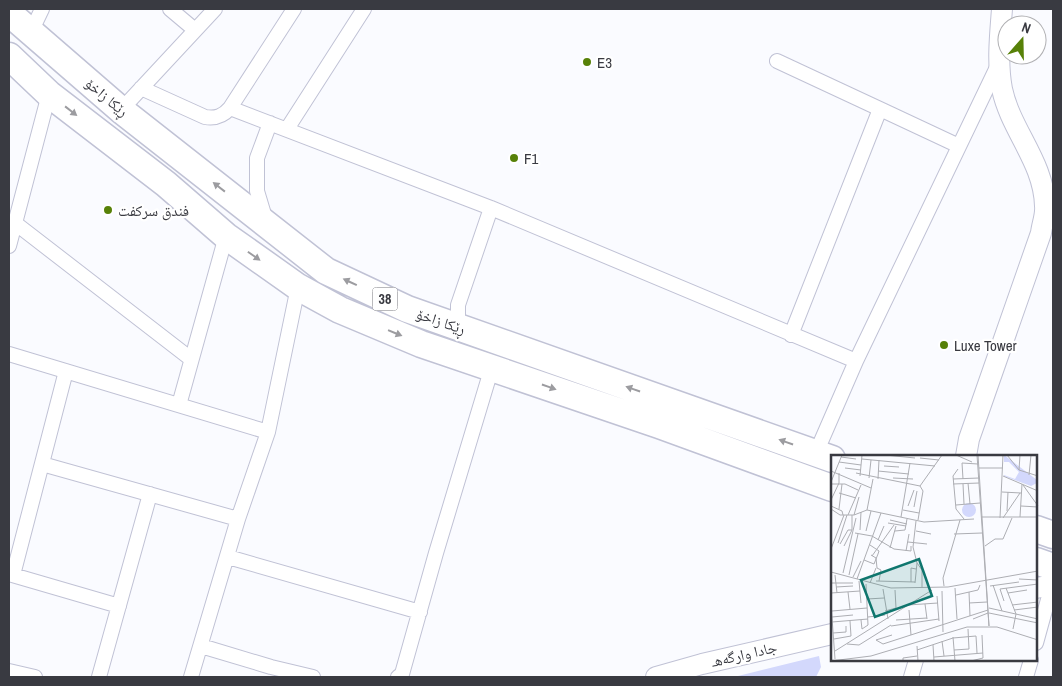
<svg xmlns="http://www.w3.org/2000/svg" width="1062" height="686" viewBox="0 0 1062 686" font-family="'Archivo Narrow','Noto Naskh Arabic',sans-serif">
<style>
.green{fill:#d3d8fc}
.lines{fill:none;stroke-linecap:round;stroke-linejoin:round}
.street-casing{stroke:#c0c2d5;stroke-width:16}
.secondary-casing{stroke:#c0c2d5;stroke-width:22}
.highway-casing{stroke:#c0c2d5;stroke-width:29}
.street{stroke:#fff;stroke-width:14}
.secondary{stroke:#fff;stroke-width:20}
.highway{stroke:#fff;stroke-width:26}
.oneway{fill:#9c9ca0}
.poi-dot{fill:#578108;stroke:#fff;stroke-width:2}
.labels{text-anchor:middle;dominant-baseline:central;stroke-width:4.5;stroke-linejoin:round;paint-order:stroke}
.shield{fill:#fff;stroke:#74757a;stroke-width:1}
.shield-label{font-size:14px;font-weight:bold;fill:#393a41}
.poi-label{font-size:15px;fill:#393a41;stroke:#fff;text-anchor:start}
.street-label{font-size:15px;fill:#393a41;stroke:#fff}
.inset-road{fill:none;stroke:#adaeb3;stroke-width:1}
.view{fill:#0f766e;fill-opacity:0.15;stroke:#0f766e;stroke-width:2.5}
.inset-edge{fill:none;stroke:#393a41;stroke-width:2.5}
</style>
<rect width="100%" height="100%" fill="#fafbff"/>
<!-- green -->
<path class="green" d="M 819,656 L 821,667 L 816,677 L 734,677 Z"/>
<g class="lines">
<defs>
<path id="street" d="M 170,9 L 195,30
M 31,32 L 42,9
M 777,61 L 880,109
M 141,88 L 205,117 C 216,119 223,116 230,108 L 294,9
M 230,108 L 491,208 L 856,361
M 121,110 L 215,9
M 287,129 L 364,9
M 266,221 L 257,191 L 257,158 L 270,123
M 15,223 L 191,359
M 9,246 L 49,94
M 463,329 L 458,320 L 458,305 L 491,208
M 791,335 L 880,109 L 959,146
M 9,354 L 268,432
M 179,405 L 226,236
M 816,453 L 856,361 L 999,63
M 42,464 L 238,519
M 228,557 L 420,612
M 9,574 L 119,606
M 13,575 L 66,371
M 1036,643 L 1052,585
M 201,646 L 271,667 L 313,677
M 9,671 L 35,677
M 99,677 L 150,494
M 191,677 L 238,519 L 268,432 L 298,287
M 398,677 L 402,674 L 436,553 L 492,367
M 911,677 L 916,660
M 1026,677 L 1031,660"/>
<path id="secondary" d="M 966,456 L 969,439 L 1041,233 C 1042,224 1046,215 1045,206 C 1044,162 1011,131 1002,89 C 997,63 1000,35 1002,9
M 1036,588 L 1053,585
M 656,677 L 702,664 L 832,634"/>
<path id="highway" d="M 9,13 L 121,110 L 326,271 L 407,309 L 832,459
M 9,56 L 49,94 L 166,184 L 226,236 L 298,287 L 340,310 L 421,344 L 659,425 L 832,488
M 1036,529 L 1053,535
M 1036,561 L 1053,567"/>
</defs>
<!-- street casing -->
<use href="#street" class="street-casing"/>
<!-- secondary casing -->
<use href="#secondary" class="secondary-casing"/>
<!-- highway casing -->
<use href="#highway" class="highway-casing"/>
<!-- street -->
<use href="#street" class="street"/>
<!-- secondary -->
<use href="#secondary" class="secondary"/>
<!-- highway -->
<use href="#highway" class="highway"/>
</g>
<!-- one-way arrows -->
<defs><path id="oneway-solid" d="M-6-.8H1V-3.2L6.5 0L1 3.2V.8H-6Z" transform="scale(1.25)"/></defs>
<g class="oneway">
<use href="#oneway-solid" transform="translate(71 111) rotate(38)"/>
<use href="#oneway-solid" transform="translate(219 187) rotate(-142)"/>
<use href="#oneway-solid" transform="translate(254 256) rotate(35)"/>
<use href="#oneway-solid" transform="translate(350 282) rotate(-155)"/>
<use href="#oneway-solid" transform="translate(395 333) rotate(22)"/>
<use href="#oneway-solid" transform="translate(549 387) rotate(19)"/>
<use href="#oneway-solid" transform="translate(633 389) rotate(-161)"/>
<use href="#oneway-solid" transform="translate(786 442) rotate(-161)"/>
</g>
<!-- markers -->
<g class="poi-dot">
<circle cx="587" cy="62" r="5"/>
<circle cx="514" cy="158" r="5"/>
<circle cx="108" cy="210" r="5"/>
<circle cx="944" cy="345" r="5"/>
</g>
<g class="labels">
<!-- shield labels -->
<rect class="shield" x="372.5" y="287.5" width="25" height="23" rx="4"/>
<g class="shield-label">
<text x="385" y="299">38</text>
</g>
<!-- poi labels -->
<g class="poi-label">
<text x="597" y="62">E3</text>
<text x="524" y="158">F1</text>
<text x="118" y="210">فندق سركفت</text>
<text x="954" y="345">Luxe Tower</text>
</g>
<!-- street labels -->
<g class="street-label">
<text transform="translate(107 97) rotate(40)">ڕێکا زاخۆ</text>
<text transform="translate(441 321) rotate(19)">ڕێکا زاخۆ</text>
<text transform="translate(744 654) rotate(-13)">جادا وارگه‌هـ</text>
</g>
</g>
<!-- overview -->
<g transform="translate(831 455)">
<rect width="206" height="206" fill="#fafbff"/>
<path d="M 173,0 L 206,25 L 206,28 L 200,31 L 173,21 L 173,14 L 173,20 L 184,24 L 188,17 L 178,7 L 173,7 ZM131 55a7 7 0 1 1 14 0a7 7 0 1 1-14 0Z" fill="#d3d8fc"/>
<path class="inset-road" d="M 54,0 L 84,3M 125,0 L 141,7M 146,0 L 158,171 L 147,0M 176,0 L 188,15 L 207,21M 10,2 L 25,4M 89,3 L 108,5M 31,4 L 104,11M 8,7 L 30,10M 53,11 L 68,12M 14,13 L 30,15M 148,13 L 172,13M 127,14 L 122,21 L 125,54 L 133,64M 188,15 L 189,0M 0,16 L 40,33M 47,16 L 78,19M 25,18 L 89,31M 198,20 L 200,0M 29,21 L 31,0M 172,21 L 207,36M 38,23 L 40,5M 62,23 L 82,24M 47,24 L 48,5M 122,24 L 148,23M 132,24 L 131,8 L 147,9M 0,27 L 11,0M 137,28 L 139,49M 0,29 L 14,29 L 27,35M 122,29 L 148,28M 132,29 L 133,49M 192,30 L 207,51M 89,31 L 111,0M 171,37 L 190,38M 8,38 L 25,43M 0,45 L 8,28 L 8,18M 125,50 L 149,48M 0,51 L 11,56 L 12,60M 77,51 L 83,35M 190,51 L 207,52M 83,52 L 86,36M 0,54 L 9,60 L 23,60 L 36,55 L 93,67 L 143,64M 8,54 L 11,29M 36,55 L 42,24M 72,55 L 88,58M 176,56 L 177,37M 17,60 L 30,30M 23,60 L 28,42M 70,62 L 79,8M 150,62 L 207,62M 189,62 L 191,29M 169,63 L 172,0M 172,63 L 189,38M 59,65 L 76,69M 87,65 L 92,36 L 89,31M 85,66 L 82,92 L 86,108 L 91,115 L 91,133M 57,68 L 75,71M 29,75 L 30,57M 35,76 L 40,56M 64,76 L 74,75 L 76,64M 85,76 L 100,79M 24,78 L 41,81 L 63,94 L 80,96 L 80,91M 123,79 L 151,78M 47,85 L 53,71M 77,87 L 96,89M 7,88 L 16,60M 9,89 L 17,75 L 21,75M 13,91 L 21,75 L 21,60M 154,91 L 164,84 L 172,84 L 181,63M 59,93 L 65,71M 0,94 L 13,60M 75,96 L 78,79M 40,100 L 45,103 L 46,113 L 50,115 L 48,126M 41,101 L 63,70M 33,105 L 43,109 L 47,99 L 48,96 L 39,90M 0,117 L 60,133 L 117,132 L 207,116M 12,118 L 25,63M 4,120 L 6,138M 18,120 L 27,79M 22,122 L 30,106M 26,124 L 50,58M 188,124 L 207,125M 28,126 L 30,148M 45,126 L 84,127M 80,127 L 80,113 L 85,114M 0,128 L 22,128M 39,128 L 45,113M 84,128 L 86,108M 162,130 L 171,156M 113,131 L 112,123 L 129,65M 159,131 L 188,127M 5,132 L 22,131M 124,133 L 126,164M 175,133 L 185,159 L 182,174M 52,134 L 57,164M 111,136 L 112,177M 17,137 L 19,154M 138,137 L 139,161M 0,138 L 29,136M 177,138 L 196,135M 125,140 L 147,135 L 149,130M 106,141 L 108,166M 36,144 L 53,143M 173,146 L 169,134 L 207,129M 138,148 L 156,147M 0,149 L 4,204M 94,149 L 96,164M 77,150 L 107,148M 181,150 L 207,147M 158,153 L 207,164M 78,155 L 80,180M 183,155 L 207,152M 1,156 L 36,153M 54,156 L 65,153 L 64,135M 158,158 L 207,168M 1,162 L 22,160M 37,162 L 54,160M 142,164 L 157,158M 30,165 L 31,174 L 37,170 L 35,129M 65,165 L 96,163M 1,167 L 37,164M 60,171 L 108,164M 2,178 L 15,177 L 15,171M 61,180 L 45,185 L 52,189 L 157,155M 122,182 L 124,206M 3,184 L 20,181 L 19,166M 111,186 L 113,201M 16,189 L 28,190 L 60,170M 102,190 L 103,206M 86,191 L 87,206M 86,195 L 122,183 L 145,181 L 146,198M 123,195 L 138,194 L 137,174M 4,196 L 101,135M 103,202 L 152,198M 0,206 L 40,201 L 136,172 L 166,172 L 207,185M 72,206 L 72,203 L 86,201M 140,206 L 152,203 L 151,180"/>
<path class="view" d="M 88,104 L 101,141 L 44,162 L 30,125 Z"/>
<rect width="206" height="206" class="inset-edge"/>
</g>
<!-- border -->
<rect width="1062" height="686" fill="none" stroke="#393a41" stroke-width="20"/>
<!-- north arrow -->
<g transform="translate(1022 40) rotate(20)"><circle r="24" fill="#ffffff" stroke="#b0b0b3"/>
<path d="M0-4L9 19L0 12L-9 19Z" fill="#578108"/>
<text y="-8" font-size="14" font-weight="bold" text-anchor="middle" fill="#393a41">N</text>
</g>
</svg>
